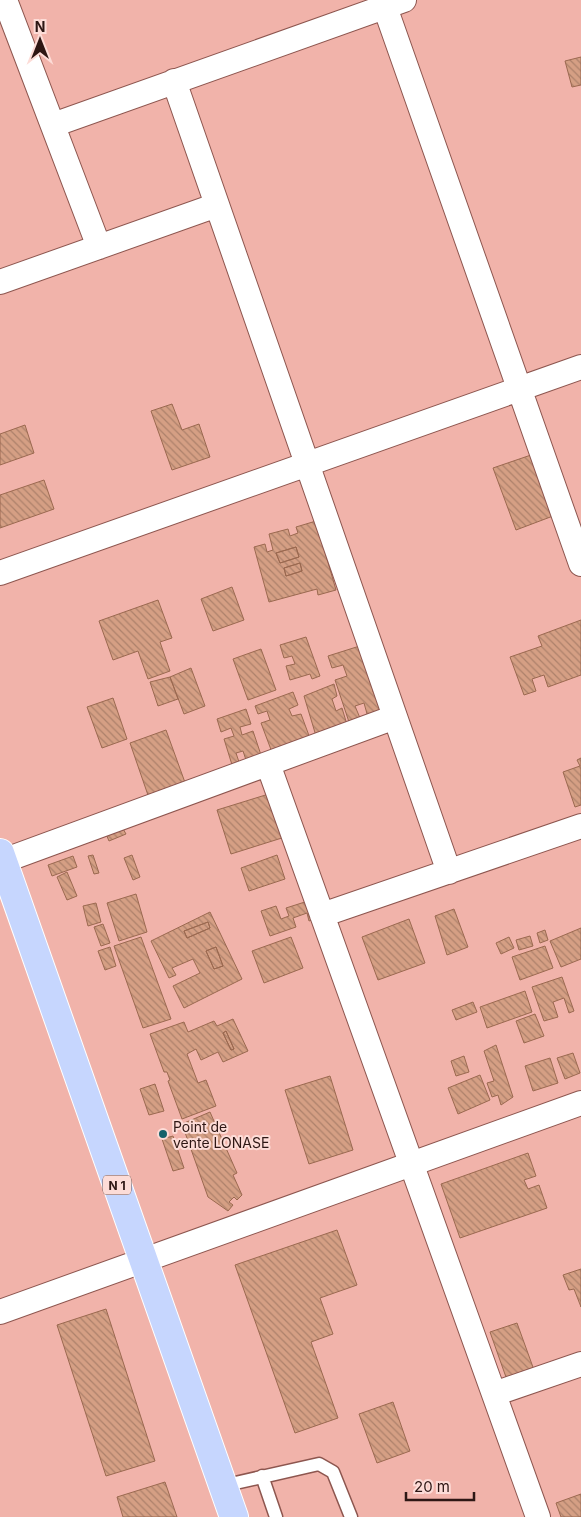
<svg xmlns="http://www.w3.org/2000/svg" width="581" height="1517" viewBox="0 0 581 1517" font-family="Inter,sans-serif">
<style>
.building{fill:url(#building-back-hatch);stroke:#9b6950;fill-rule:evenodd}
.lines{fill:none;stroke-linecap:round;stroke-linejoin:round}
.service-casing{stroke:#8d564f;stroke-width:15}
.minor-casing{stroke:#8d564f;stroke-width:26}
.trunk-casing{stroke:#fff;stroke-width:30}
.service{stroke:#fff;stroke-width:12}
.minor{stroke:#fff;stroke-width:24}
.trunk{stroke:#c6d6fe;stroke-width:28}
.poi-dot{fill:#14626b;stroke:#fddcd7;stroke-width:2}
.labels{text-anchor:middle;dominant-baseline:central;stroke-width:4;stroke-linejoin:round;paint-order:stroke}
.shield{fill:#fddcd7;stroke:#6c524e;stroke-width:1}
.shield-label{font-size:12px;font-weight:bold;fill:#2e1714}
.poi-label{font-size:14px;fill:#2e1714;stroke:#fddcd7;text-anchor:start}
</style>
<defs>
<pattern id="building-back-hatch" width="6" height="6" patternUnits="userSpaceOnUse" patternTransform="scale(1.25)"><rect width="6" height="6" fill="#d59f84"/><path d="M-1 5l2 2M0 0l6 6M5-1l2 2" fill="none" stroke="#ad816b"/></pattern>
</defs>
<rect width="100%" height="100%" fill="#f1b3aa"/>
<!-- building -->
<path class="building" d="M 581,57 L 581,85 L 572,87 L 565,61 Z
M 172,404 L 182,430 L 199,424 L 210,457 L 172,470 L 151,411 Z
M 25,425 L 34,453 L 0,465 L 0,434 Z
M 531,455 L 553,516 L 516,530 L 493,468 Z
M 44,480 L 54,509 L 0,528 L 0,495 Z
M 316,521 L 336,590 L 318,595 L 317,589 L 269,602 L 254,547 L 265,544 L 267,552 L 273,550 L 269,534 L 288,529 L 290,536 L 298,533 L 296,527 ZM 296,547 L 299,557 L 280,563 L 276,553 ZM 300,563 L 302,571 L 286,576 L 284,568 Z
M 296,547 L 299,557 L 280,563 L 276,553 Z
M 300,563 L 302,571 L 286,576 L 284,568 Z
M 232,587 L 244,620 L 213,631 L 201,599 Z
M 158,600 L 172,638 L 160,642 L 170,671 L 148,679 L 138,651 L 113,660 L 99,621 Z
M 581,620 L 581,675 L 548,687 L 544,675 L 532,679 L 536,691 L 524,695 L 510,657 L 542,646 L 538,636 Z
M 306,637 L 320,676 L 312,679 L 310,674 L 290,680 L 286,666 L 295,664 L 292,656 L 284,658 L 280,645 Z
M 366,644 L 373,692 L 380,690 L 388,712 L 369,721 L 364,703 L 355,706 L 360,718 L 349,722 L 335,680 L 347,676 L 343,665 L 332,668 L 328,656 Z
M 261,649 L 276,690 L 248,700 L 233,659 Z
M 191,668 L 205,706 L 184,714 L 170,677 Z
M 170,677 L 178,699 L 158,706 L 150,682 Z
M 334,684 L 337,696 L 332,699 L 336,711 L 342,708 L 348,728 L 316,736 L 304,696 Z
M 293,692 L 298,705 L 289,709 L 292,716 L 301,714 L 311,741 L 273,755 L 261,723 L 270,720 L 267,711 L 258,714 L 255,706 Z
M 113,698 L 127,739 L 102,748 L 87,707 Z
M 246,709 L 251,724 L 240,727 L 242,735 L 253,731 L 262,758 L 247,763 L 243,751 L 236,753 L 240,765 L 233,768 L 224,739 L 234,736 L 231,728 L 221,732 L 217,719 Z
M 166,730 L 187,788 L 150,801 L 130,743 Z
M 581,758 L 581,805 L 575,807 L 563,772 L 580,766 L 577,760 Z
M 272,793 L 285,837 L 231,854 L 217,810 Z
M 122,827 L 126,834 L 109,841 L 106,834 Z
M 93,855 L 99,873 L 94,874 L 88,856 Z
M 132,855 L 140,877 L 133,880 L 124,858 Z
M 277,855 L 285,879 L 249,891 L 241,868 Z
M 73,856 L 77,867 L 52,876 L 48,865 Z
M 67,872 L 77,896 L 67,900 L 57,877 Z
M 136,894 L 147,932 L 119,941 L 107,903 Z
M 308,901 L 320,917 L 309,921 L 307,913 L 293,918 L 296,927 L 270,936 L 261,911 L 276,906 L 281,919 L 289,916 L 286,908 Z
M 96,903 L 101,922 L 88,926 L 83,906 Z
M 454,909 L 468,947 L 447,955 L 435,916 Z
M 210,912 L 242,979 L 184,1008 L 173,986 L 200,973 L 193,959 L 172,968 L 176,975 L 169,978 L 151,941 ZM 208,922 L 210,928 L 187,938 L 184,931 ZM 216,947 L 223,966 L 214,969 L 206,951 Z
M 409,919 L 425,963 L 378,980 L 362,937 Z
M 208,922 L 210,928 L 187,938 L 184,931 Z
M 103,924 L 110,943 L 101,946 L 94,927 Z
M 581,928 L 581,959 L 561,967 L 550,941 Z
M 545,930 L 548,940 L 540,943 L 537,933 Z
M 530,936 L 533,946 L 519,950 L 516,940 Z
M 141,937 L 171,1019 L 143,1028 L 114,946 Z
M 291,937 L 303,968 L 264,983 L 252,951 Z
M 509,937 L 514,948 L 501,954 L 496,943 Z
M 545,946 L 553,968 L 520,980 L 512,957 Z
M 110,947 L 116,966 L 105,970 L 98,951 Z
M 216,947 L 223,966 L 214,969 L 206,951 Z
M 562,977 L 574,1011 L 569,1013 L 564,998 L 553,1002 L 558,1017 L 544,1021 L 532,987 Z
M 525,991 L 532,1012 L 487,1028 L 480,1007 Z
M 473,1002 L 477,1012 L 456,1020 L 452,1010 Z
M 535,1014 L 544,1036 L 524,1043 L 516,1021 Z
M 233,1019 L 248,1051 L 223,1062 L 218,1052 L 201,1060 L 196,1049 L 187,1054 L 198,1083 L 206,1080 L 216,1106 L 182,1119 L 168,1081 L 170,1080 L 167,1072 L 164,1072 L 150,1034 L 184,1022 L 188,1032 L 214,1021 L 217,1026 ZM 226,1031 L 234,1049 L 231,1050 L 223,1033 Z
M 226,1031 L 234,1049 L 231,1050 L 223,1033 Z
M 496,1045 L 513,1097 L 501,1105 L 498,1095 L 492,1097 L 487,1083 L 494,1081 L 484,1051 Z
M 573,1053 L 580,1073 L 565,1079 L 557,1058 Z
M 464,1056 L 469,1072 L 456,1076 L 451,1061 Z
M 550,1058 L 558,1083 L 533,1091 L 525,1066 Z
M 480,1075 L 490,1100 L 458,1114 L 448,1088 Z
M 330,1076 L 353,1150 L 309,1164 L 285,1090 Z
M 155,1084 L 164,1111 L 149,1115 L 140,1089 Z
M 210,1112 L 237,1173 L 233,1175 L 242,1195 L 237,1200 L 234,1197 L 229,1202 L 233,1205 L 228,1211 L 208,1197 L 182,1124 Z
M 173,1136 L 184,1168 L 173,1171 L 162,1139 Z
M 528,1153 L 536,1176 L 524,1180 L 528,1189 L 539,1185 L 547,1208 L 460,1238 L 441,1184 Z
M 337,1230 L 357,1285 L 320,1298 L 333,1334 L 311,1342 L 338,1418 L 295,1433 L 235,1265 Z
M 581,1269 L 581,1307 L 574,1289 L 569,1290 L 563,1275 Z
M 106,1309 L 155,1461 L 106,1476 L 57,1325 Z
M 517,1323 L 534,1370 L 507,1380 L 490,1332 Z
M 393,1402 L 410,1451 L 377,1463 L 359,1414 Z
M 165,1482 L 177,1517 L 123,1517 L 117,1497 Z
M 581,1494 L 581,1517 L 561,1517 L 556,1503 Z"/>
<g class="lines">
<defs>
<path id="service" d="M 262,1476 L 276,1517
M 222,1486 L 319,1464 L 333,1472 L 351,1517"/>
<path id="minor" d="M 5,0 L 99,247
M 385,7 L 581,564
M 174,81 L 449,872
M 53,125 L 404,0
M 0,282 L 217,205
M 0,573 L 581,367
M 268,764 L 538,1517
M 3,861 L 395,717
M 322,915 L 581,826
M 0,1312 L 581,1103
M 494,1394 L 581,1364"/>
<path id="trunk" d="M 0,853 L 234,1517"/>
</defs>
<!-- service casing -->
<use href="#service" class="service-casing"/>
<!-- minor casing -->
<use href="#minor" class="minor-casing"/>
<!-- trunk casing -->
<use href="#trunk" class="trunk-casing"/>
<!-- service -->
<use href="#service" class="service"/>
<!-- minor -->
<use href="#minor" class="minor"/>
<!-- trunk -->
<use href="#trunk" class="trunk"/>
</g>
<!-- markers -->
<circle class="poi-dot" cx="163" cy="1134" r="5"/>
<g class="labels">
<!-- shield labels -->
<rect class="shield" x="103" y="1175.5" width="28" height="19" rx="4"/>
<g class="shield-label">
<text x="117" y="1185">N 1</text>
</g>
<!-- poi labels -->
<g class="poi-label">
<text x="173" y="1126">Point de<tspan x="173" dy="16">vente LONASE</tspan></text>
</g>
</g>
<!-- north arrow -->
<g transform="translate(40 40)" stroke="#fddcd7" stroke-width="4" paint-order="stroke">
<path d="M0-4L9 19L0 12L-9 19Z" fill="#2e1714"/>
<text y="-8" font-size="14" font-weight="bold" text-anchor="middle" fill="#2e1714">N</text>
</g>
<!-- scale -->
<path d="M406 1492v8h68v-8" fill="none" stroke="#2e1714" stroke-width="2.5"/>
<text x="414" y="1492" font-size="15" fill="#2e1714" stroke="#fddcd7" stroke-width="4" paint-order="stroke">20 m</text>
</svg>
